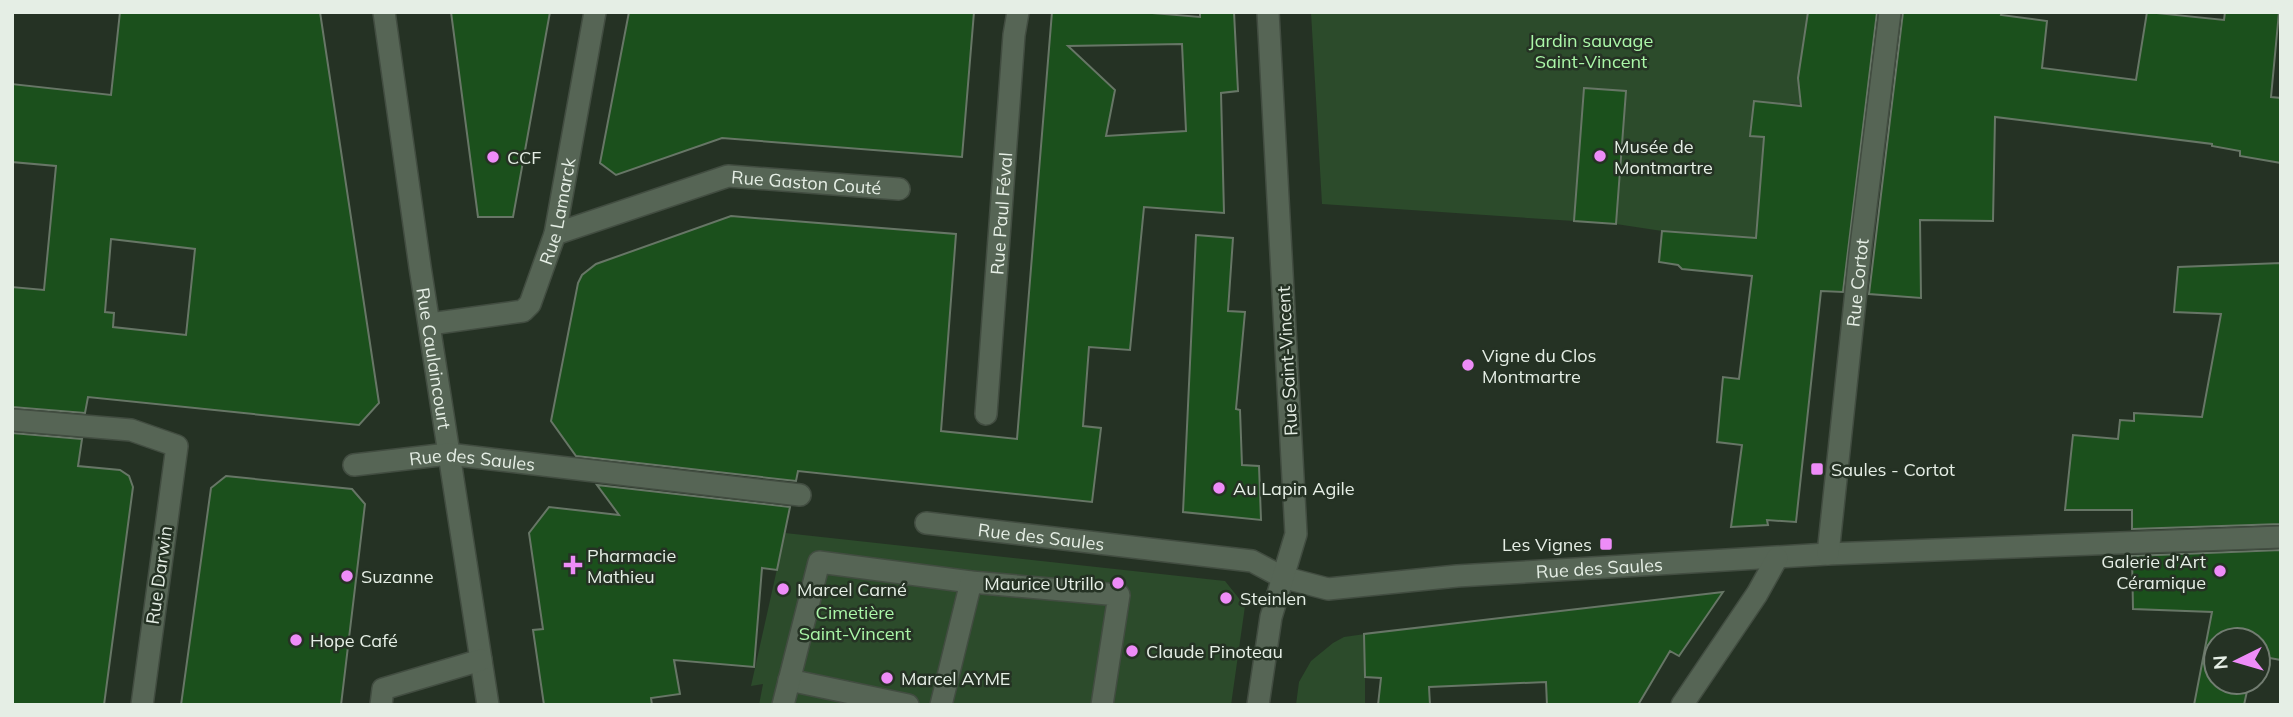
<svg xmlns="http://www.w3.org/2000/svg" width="2293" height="717" viewBox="0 0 2293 717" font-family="Mulish,sans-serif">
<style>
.green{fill:#2c4b2b}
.building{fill:#1b501c;stroke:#677666;stroke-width:2;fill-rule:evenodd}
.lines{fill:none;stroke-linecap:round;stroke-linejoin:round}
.minor-casing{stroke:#424d41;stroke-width:24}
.minor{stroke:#566555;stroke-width:21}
.poi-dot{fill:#ee8cf8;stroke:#253224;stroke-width:2.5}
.labels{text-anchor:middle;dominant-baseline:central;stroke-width:5;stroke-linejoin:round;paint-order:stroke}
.park-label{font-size:18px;fill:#abf7a8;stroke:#253224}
.poi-label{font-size:18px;fill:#e5eee5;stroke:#253224;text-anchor:start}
.street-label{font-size:18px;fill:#e5eee5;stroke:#253224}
</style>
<rect width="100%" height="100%" fill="#253224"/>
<!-- green -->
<path class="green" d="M 1311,12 L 1808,12 L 1802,53 L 1802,104 L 1754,102 L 1750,135 L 1769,138 L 1760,189 L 1756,238 L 1662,231 L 1616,224 L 1626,91 L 1584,89 L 1574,221 L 1322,204 Z
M 785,533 L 1225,581 L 1245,606 L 1231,705 L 759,705 L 763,684 L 751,686 Z
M 1365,634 L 1365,705 L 1296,705 L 1299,682 L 1311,661 L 1333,643 L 1344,637 Z"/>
<!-- building -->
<path class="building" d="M 120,12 L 320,12 L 379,403 L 359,425 L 88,397 L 85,413 L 12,407 L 12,287 L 44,290 L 56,166 L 12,162 L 12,84 L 111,95 ZM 111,239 L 195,249 L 186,335 L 113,327 L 114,313 L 105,312 Z
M 451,12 L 550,12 L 513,217 L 478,217 Z
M 629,12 L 974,12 L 962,157 L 722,138 L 616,175 L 600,163 Z
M 1052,12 L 1140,12 L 1200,17 L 1200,12 L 1234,12 L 1238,91 L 1221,93 L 1224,213 L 1144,207 L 1130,350 L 1089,347 L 1083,426 L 1101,428 L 1092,502 L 798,471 L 796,481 L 576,456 L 551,421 L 578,283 L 582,275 L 596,264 L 731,216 L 956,234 L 941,431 L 1017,439 ZM 1182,44 L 1186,131 L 1106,136 L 1115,90 L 1068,46 Z
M 1808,12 L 1877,12 L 1843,292 L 1821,291 L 1796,522 L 1767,520 L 1768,525 L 1731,527 L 1742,445 L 1717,442 L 1723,377 L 1739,379 L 1752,276 L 1682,269 L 1678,265 L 1659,262 L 1662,231 L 1756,238 L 1764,137 L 1750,136 L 1754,101 L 1801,106 L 1798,78 Z
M 1903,12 L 2002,12 L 2001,15 L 2047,21 L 2042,68 L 2136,80 L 2147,12 L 2224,20 L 2225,12 L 2279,12 L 2271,97 L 2281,98 L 2281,163 L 2240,156 L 2240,151 L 2212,146 L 2212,144 L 1995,117 L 1993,221 L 1920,220 L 1921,298 L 1869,294 Z
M 1584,88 L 1626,91 L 1616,224 L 1574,221 Z
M 1196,235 L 1233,238 L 1228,311 L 1245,312 L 1236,409 L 1240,410 L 1242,465 L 1259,466 L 1261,520 L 1183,512 Z
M 2281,263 L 2281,524 L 2132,529 L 2132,510 L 2065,510 L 2073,435 L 2118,439 L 2120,420 L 2134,421 L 2134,413 L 2202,417 L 2221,314 L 2174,312 L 2178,267 Z
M 12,433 L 82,439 L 78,466 L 120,470 L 129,476 L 133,487 L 104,705 L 12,705 Z
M 226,476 L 352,489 L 365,504 L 341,705 L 181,705 L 211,488 Z
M 597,485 L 790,507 L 777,570 L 762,568 L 754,667 L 674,660 L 680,694 L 651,698 L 652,705 L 544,705 L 533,630 L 543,629 L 529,533 L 549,507 L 619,515 Z
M 2281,550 L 2281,660 L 2258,656 L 2258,640 L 2216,640 L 2216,682 L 2249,682 L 2244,705 L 2194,705 L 2212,612 L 2133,609 L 2132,556 Z
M 1723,592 L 1679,656 L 1670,651 L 1638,705 L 1547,705 L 1546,682 L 1429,687 L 1430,705 L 1378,705 L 1381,678 L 1365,677 L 1364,634 Z"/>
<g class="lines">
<defs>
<g id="minor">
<path id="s1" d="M 384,12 L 420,267 L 488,705"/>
<path id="s2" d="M 555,234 L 728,176 L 899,189"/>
<path id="s3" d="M 430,324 L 523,311 L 530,304 L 555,234 L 595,12"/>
<path id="s4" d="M 986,414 L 1014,35 L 1018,12"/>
<path d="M 12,420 L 131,430 L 177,446 L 142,705"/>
<path id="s5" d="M 354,465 L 448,454 L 800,495"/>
<path id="s6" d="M 926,523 L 1252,561 L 1282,577 L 1328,589 L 1457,576 L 1828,554 L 2281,537"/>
<path id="s7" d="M 1828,554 L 1860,254 L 1890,12"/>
<path d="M 789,680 L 908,705"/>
<path d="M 381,705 L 383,689 L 481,660"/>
<path d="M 783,705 L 819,562 L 971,582 L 1119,595 L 1102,705"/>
<path d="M 941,705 L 971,582"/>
<path d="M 1258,705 L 1271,617 L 1296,534 L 1268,12"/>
<path d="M 1682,705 L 1757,594 L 1777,558"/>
</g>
</defs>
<!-- minor casing -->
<use href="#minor" class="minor-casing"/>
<!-- minor -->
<use href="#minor" class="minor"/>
</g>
<!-- markers -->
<g class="poi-dot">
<circle cx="1600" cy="156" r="7"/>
<circle cx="493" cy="157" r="7"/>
<circle cx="1468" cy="365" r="7"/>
<rect x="1810" y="462" width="14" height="14" rx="3.5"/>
<circle cx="1219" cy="488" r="7"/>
<rect x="1599" y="537" width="14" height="14" rx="3.5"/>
<path d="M569.5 554.5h7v7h7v7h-7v7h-7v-7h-7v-7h7z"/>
<circle cx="2220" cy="571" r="7"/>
<circle cx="347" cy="576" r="7"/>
<circle cx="1118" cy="583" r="7"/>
<circle cx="783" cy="589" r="7"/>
<circle cx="1226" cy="598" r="7"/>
<circle cx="296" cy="640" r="7"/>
<circle cx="1132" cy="651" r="7"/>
<circle cx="887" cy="678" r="7"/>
</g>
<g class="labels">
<!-- park labels -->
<g class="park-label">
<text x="1591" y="40">Jardin sauvage<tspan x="1591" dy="21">Saint-Vincent</tspan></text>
<text x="855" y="612">Cimetière<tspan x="855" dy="21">Saint-Vincent</tspan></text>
</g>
<!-- poi labels -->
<g class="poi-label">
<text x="1614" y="146">Musée de<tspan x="1614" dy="21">Montmartre</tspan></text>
<text x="507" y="157">CCF</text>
<text x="1482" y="355">Vigne du Clos<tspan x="1482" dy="21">Montmartre</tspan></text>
<text x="1831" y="469">Saules - Cortot</text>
<text x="1233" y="488">Au Lapin Agile</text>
<text x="1592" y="544" text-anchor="end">Les Vignes</text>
<text x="587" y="555">Pharmacie<tspan x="587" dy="21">Mathieu</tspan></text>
<text x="2206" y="561" text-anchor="end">Galerie d'Art<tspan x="2206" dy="21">Céramique</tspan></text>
<text x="361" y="576">Suzanne</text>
<text x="1104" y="583" text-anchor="end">Maurice Utrillo</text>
<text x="797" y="589">Marcel Carné</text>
<text x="1240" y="598">Steinlen</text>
<text x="310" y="640">Hope Café</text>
<text x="1146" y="651">Claude Pinoteau</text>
<text x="901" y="678">Marcel AYME</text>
</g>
<!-- street labels -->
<g class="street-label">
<text stroke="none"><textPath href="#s2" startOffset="261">Rue Gaston Couté</textPath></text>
<text stroke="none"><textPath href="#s3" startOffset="201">Rue Lamarck</textPath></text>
<text stroke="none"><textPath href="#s4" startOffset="201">Rue Paul Féval</textPath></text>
<text stroke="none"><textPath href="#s7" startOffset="273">Rue Cortot</textPath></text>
<text stroke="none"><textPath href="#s1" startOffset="350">Rue Caulaincourt</textPath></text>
<text transform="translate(1287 361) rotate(-93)">Rue Saint-Vincent</text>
<text stroke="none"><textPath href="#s5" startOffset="119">Rue des Saules</textPath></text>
<text stroke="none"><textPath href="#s6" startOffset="116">Rue des Saules</textPath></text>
<text stroke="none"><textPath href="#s6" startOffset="682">Rue des Saules</textPath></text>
<text transform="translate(159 575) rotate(-82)">Rue Darwin</text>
</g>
</g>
<!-- border -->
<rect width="2293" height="717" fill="none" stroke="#e5eee5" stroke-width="28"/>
<!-- north arrow -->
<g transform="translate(2237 661) rotate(265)"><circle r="33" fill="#253224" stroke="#727d71" stroke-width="2"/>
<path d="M0-5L12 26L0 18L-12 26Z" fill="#ee8cf8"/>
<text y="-10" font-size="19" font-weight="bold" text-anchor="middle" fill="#e5eee5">N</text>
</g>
</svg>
